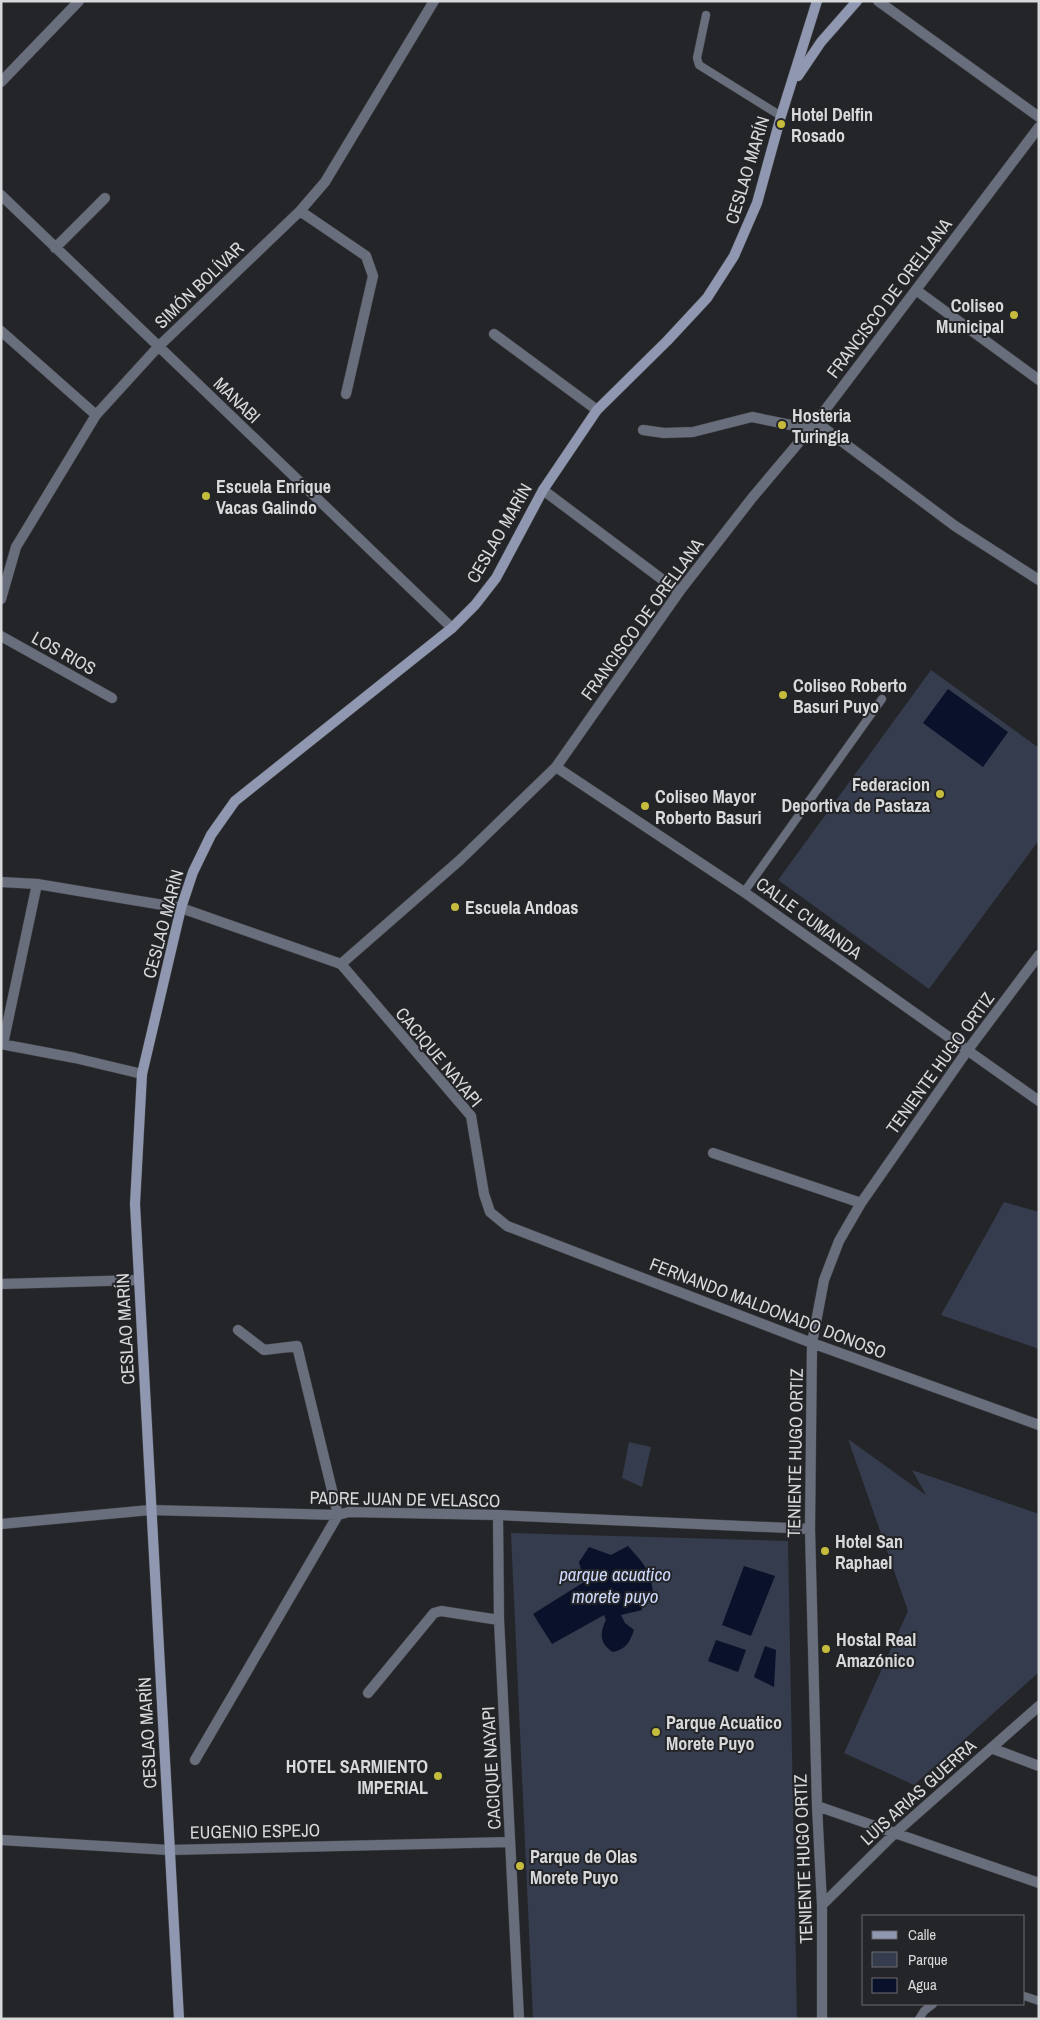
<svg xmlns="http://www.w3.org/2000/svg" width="1040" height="2020" viewBox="0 0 1040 2020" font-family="'Archivo Narrow',sans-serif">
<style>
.green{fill:#353c4e}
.water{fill:#09112b}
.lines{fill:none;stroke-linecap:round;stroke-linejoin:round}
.service-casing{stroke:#414245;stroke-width:9}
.minor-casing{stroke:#414245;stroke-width:11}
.tertiary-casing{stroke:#414245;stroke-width:11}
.secondary-casing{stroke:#414245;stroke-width:11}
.service{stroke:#696e7d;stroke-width:8}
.minor{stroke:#696e7d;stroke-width:10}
.tertiary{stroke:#696e7d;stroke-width:10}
.secondary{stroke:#8f98b0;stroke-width:10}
.poi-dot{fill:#c5bc3d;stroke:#242528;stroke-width:2}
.labels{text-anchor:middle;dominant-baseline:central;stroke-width:4;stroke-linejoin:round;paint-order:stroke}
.poi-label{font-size:18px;font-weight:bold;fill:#d8d9db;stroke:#242528;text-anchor:start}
.street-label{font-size:18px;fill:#d8d9db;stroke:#242528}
.water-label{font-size:19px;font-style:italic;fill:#cbd8fb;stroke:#242528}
</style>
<rect width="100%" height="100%" fill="#242528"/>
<!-- green -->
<path class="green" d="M 931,670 L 1039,748 L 1039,840 L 929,989 L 778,880 Z
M 1004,1202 L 1039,1212 L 1039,1349 L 941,1315 Z
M 848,1439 L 926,1495 L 912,1470 L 1039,1514 L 1039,1672 L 914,1785 L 844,1753 L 908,1611 Z
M 629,1442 L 651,1447 L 642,1487 L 622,1478 Z
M 511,1533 L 788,1541 L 797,2019 L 533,2019 Z"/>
<!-- water -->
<path class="water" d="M 948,689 L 1008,732 L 983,767 L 923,723 Z
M 628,1546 C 643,1563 651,1570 653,1593 L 640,1601 L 642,1610 L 621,1615 L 625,1623 L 634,1630 C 630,1642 626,1649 613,1652 C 600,1644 599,1634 606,1620 L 604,1615 L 552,1644 L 533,1614 L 584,1582 L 579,1562 L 589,1547 L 611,1555 Z
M 744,1566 L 775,1576 L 751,1636 L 722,1625 Z
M 716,1640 L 746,1650 L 738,1672 L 708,1661 Z
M 765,1646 L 776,1650 L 774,1687 L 754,1677 Z"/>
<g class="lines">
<defs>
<path id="service" d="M 706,15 L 697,58 L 699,65 L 781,116
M 744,892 L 882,699
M 1024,1996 L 1039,2001
M 919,2019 L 924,2011 L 933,2004"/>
<path id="minor" d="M 878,1 L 1039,117
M 1,82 L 79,1
M 1,195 L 452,628
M 300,211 L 366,256 L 373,276 L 346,394
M 55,248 L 105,198
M 916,290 L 1039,380
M 1,331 L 96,415
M 494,334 L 597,410
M 643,430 L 664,433 L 693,432 L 752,417 L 791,425 L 816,422 L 955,526 L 1039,580
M 543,490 L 679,592
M 1,599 L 16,547 L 96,415 L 158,347 L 300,211 L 325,182 L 434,1
M 1,636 L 112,698
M 341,964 L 471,1116 L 484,1194 L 490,1212 L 507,1226 L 812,1343 L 1039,1425
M 1,1044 L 75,1058 L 142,1074
M 3,1044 L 37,884
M 713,1153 L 861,1203
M 1,1284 L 139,1280
M 498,1515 L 499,1620 L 519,2019
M 1,1524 L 150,1510 L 338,1515 L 349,1512 L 498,1515 L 810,1529
M 368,1693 L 434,1613 L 441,1611 L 499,1620
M 991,1748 L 1039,1766
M 195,1760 L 338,1515 L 297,1346 L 264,1350 L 238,1330
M 817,1806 L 1039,1883
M 1,1840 L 169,1850 L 510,1842
M 822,1905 L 895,1833 L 1039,1706
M 822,2019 L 822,1905 L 817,1806 L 810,1529 L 812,1343 L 824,1280 L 839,1241 L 861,1203 L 967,1051 L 1039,955"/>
<path id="tertiary" d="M 556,767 L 744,892 L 1039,1101
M 1,882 L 37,884 L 181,908 L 341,964 L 460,860 L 556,767 L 679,592 L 752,498 L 816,422 L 1039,127"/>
<path id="secondary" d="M 798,76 L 821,42 L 857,1
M 179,2019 L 135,1204 L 142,1074 L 181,908 L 193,872 L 211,835 L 235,801 L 452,628 L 475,605 L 496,578 L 543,490 L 597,410 L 667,341 L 707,298 L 734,256 L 757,203 L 781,116 L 817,1"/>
</defs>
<!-- service casing -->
<use href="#service" class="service-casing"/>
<!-- minor casing -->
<use href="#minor" class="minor-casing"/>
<!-- tertiary casing -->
<use href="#tertiary" class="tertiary-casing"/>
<!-- secondary casing -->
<use href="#secondary" class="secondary-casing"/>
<!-- service -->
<use href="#service" class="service"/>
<!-- minor -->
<use href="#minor" class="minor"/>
<!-- tertiary -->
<use href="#tertiary" class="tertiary"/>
<!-- secondary -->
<use href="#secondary" class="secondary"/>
</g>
<!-- markers -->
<g class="poi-dot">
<circle cx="781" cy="124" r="5"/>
<circle cx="1014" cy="315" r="5"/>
<circle cx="782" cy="425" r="5"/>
<circle cx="206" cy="496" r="5"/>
<circle cx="783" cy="695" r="5"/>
<circle cx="940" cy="794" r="5"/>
<circle cx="645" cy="806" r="5"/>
<circle cx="455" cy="907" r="5"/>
<circle cx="825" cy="1551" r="5"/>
<circle cx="826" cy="1649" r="5"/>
<circle cx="656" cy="1732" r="5"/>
<circle cx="438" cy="1776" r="5"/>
<circle cx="520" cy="1866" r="5"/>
</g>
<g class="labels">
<!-- poi labels -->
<g class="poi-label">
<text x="791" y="114">Hotel Delfin<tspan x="791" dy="21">Rosado</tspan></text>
<text x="1004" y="305" text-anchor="end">Coliseo<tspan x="1004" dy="21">Municipal</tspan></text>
<text x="792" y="415">Hosteria<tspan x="792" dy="21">Turingia</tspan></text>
<text x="216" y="486">Escuela Enrique<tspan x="216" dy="21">Vacas Galindo</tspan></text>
<text x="793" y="685">Coliseo Roberto<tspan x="793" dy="21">Basuri Puyo</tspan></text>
<text x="930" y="784" text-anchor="end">Federacion<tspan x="930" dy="21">Deportiva de Pastaza</tspan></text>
<text x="655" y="796">Coliseo Mayor<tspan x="655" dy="21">Roberto Basuri</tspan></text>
<text x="465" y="907">Escuela Andoas</text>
<text x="835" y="1541">Hotel San<tspan x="835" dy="21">Raphael</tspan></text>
<text x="836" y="1639">Hostal Real<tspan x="836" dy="21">Amazónico</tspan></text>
<text x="666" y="1722">Parque Acuatico<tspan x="666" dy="21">Morete Puyo</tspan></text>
<text x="428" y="1766" text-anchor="end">HOTEL SARMIENTO<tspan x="428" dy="21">IMPERIAL</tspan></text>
<text x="530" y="1856">Parque de Olas<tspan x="530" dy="21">Morete Puyo</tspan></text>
</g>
<!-- street labels -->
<g class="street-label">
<text transform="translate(747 170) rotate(-73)">CESLAO MARÍN</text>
<text transform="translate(199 285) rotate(-44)">SIMÓN BOLÍVAR</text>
<text transform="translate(889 298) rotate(-53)">FRANCISCO DE ORELLANA</text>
<text transform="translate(237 400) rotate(44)">MANABI</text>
<text transform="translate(499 533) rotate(-60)">CESLAO MARÍN</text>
<text transform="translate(642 619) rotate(-54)">FRANCISCO DE ORELLANA</text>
<text transform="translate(64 653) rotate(29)">LOS RIOS</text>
<text transform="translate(809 918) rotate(36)">CALLE CUMANDA</text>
<text transform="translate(163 924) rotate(-75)">CESLAO MARÍN</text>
<text transform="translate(439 1057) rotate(50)">CACIQUE NAYAPI</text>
<text transform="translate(940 1063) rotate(-54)">TENIENTE HUGO ORTIZ</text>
<text transform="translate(768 1308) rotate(21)">FERNANDO MALDONADO DONOSO</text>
<text transform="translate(125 1329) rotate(-93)">CESLAO MARÍN</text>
<text transform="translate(795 1453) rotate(-89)">TENIENTE HUGO ORTIZ</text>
<text transform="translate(405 1499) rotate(1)">PADRE JUAN DE VELASCO</text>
<text transform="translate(147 1733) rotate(-93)">CESLAO MARÍN</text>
<text transform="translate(491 1768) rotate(-93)">CACIQUE NAYAPI</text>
<text transform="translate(918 1792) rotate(-42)">LUIS ARIAS GUERRA</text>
<text transform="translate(255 1831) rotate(-1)">EUGENIO ESPEJO</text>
<text transform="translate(803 1859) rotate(-92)">TENIENTE HUGO ORTIZ</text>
</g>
<!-- water labels -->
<g class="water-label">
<text x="615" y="1574">parque acuatico<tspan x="615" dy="22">morete puyo</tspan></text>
</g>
</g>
<!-- border -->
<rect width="1040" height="2020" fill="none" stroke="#d8d9db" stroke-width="5"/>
<!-- legend -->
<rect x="862" y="1915" width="162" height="90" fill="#242528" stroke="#6c6d70"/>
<rect x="872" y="1931" width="25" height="8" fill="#8f98b0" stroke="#6c6d70"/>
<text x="908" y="1940" font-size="15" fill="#d8d9db">Calle</text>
<rect x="872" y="1952" width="25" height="15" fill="#353c4e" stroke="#6c6d70"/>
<text x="908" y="1965" font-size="15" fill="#d8d9db">Parque</text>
<rect x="872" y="1978" width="25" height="15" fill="#09112b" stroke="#6c6d70"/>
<text x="908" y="1990" font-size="15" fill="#d8d9db">Agua</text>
</svg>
